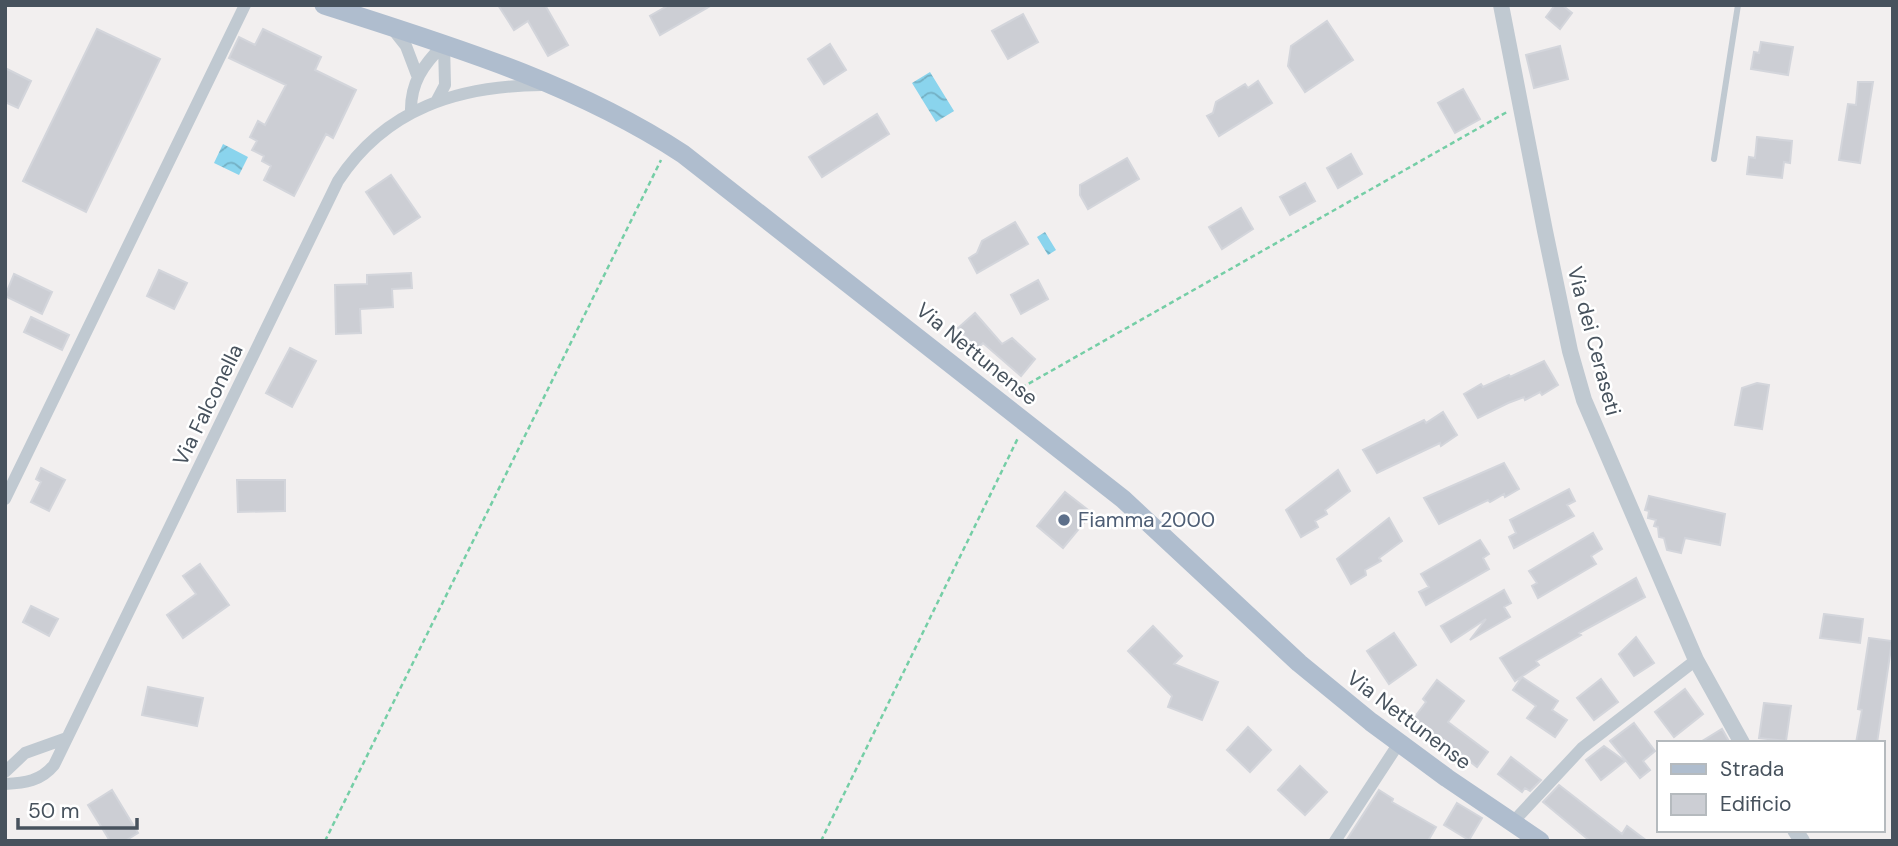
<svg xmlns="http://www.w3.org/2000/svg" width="1898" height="846" viewBox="0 0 1898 846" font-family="'DM Sans',sans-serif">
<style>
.water{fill:url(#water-waves)}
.building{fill:#ccced4;stroke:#d3d5db;stroke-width:2}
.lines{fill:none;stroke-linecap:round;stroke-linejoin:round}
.path{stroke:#75cea6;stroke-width:2.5;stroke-dasharray:5 3.5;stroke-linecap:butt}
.service{stroke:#c0c9d1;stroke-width:6}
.minor{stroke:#c0c9d1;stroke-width:12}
.tertiary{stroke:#c0c9d1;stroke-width:16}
.primary{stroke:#afbdce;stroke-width:19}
.service-dot{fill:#5c6f8a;stroke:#fff;stroke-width:2.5}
.labels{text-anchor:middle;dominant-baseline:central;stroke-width:5;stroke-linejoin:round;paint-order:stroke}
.street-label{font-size:21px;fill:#47525d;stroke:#fff}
.service-label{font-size:21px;fill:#4e5e75;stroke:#fff;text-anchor:start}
</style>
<defs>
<pattern id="water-waves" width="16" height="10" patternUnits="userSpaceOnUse" patternTransform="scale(1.75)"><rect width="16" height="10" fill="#8ad4ed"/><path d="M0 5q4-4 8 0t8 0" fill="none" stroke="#73afc3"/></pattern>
</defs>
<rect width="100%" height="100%" fill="#f2efef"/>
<!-- water -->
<path class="water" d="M 930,72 L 954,111 L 936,122 L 912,83 Z
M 223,144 L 248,157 L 239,175 L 214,163 Z
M 1045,232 L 1056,250 L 1048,255 L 1037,237 Z"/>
<!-- building -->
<path class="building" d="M 498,5 L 545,5 L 568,45 L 548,56 L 528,21 L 514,30 Z
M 669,5 L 712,5 L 660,35 L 650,16 Z
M 1555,5 L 1562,5 L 1572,13 L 1560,29 L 1546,17 Z
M 1023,14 L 1038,42 L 1008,59 L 992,31 Z
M 1327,21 L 1353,60 L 1305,92 L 1288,66 L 1291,46 Z
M 97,29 L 160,59 L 86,212 L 23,181 Z
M 263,29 L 321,57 L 315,70 L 356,90 L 333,138 L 326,134 L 294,196 L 264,180 L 271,166 L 262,161 L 264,156 L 252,150 L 257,141 L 250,137 L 258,121 L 265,125 L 286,85 L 229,58 L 239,37 L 255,45 Z
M 1761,42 L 1793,47 L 1788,75 L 1751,69 L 1754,52 L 1759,53 Z
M 830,44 L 846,70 L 824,84 L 808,59 Z
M 1560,46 L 1568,79 L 1534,88 L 1526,55 Z
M 5,68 L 31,81 L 18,108 L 5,102 Z
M 1258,81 L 1272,103 L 1219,136 L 1207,116 L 1213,113 L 1216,102 L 1245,84 L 1248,88 Z
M 1858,82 L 1873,82 L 1860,163 L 1839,160 L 1848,104 L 1856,105 Z
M 1463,89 L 1480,119 L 1455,133 L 1438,103 Z
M 877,114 L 889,134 L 822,177 L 809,157 Z
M 1757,137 L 1792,141 L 1790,163 L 1784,162 L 1782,178 L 1747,174 L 1749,157 L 1755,158 Z
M 1351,154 L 1362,174 L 1338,188 L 1327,168 Z
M 1127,158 L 1139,179 L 1088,209 L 1080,195 L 1080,185 Z
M 391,175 L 420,217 L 394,234 L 366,192 Z
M 1305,183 L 1315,201 L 1290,215 L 1280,197 Z
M 1241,208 L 1253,229 L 1222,249 L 1209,227 Z
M 1015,222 L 1028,244 L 977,273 L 969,258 L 977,253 L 982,241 Z
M 159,270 L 187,283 L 174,309 L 147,296 Z
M 411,273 L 412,288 L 392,289 L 393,307 L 360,309 L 361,333 L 336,334 L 335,285 L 367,284 L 367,275 Z
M 14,274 L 52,292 L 42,314 L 5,296 Z
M 1038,280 L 1048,299 L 1021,314 L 1011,295 Z
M 975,313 L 1002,344 L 1012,338 L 1035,359 L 1021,376 L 983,343 L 977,349 L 958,328 Z
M 31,317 L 69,335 L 62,350 L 24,332 Z
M 290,348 L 316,361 L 292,407 L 266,393 Z
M 1544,361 L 1558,385 L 1542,395 L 1540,392 L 1525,400 L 1524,397 L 1508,403 L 1478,418 L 1464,394 L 1481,384 L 1483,387 L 1509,375 L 1510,377 Z
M 1757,383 L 1769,385 L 1762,429 L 1735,425 L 1742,388 Z
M 1443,412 L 1457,435 L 1441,446 L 1440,443 L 1377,473 L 1363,450 L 1424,420 L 1426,423 Z
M 1504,463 L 1519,489 L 1505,497 L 1504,494 L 1490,502 L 1488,500 L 1439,524 L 1424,498 Z
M 41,468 L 65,480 L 49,511 L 31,502 L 41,482 L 36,479 Z
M 1338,470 L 1350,491 L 1325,510 L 1327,514 L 1315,521 L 1318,527 L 1301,537 L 1286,510 Z
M 237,480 L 285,480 L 285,511 L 238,512 Z
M 1569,489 L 1575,501 L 1567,505 L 1574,516 L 1514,548 L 1509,537 L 1516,533 L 1510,520 Z
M 1065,492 L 1092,513 L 1063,548 L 1037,526 Z
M 1649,496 L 1725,514 L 1720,545 L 1685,538 L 1681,553 L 1667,550 L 1664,538 L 1659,537 L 1658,527 L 1654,526 L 1656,520 L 1648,518 L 1649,511 L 1645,510 Z
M 1389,518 L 1402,541 L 1379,558 L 1381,561 L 1365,570 L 1366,575 L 1351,584 L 1337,559 Z
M 1593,533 L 1602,549 L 1591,556 L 1596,564 L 1538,598 L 1532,586 L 1537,583 L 1529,571 Z
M 1480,540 L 1489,554 L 1483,558 L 1489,569 L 1426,605 L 1419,592 L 1429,587 L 1421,574 Z
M 200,564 L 229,605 L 183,638 L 167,615 L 196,594 L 183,576 Z
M 1636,578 L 1645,597 L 1579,633 L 1581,635 L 1536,661 L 1539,665 L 1515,681 L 1500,658 Z
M 1504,590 L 1511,603 L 1504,607 L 1510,617 L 1470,640 L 1486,619 L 1451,642 L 1441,626 Z
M 31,606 L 58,619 L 49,636 L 23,622 Z
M 1824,614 L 1863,619 L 1860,643 L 1820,638 Z
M 1153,626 L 1182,656 L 1174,664 L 1218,682 L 1202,720 L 1168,707 L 1172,696 L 1128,651 Z
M 1394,633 L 1416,665 L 1389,684 L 1367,651 Z
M 1636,637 L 1654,663 L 1634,676 L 1619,654 Z
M 1869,638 L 1892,641 L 1877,743 L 1856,743 L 1862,710 L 1858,709 Z
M 1522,677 L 1558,701 L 1552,710 L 1567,720 L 1555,737 L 1527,718 L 1536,706 L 1513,690 Z
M 1601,679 L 1618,702 L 1594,720 L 1577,698 Z
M 1437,680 L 1464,701 L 1448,722 L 1488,752 L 1477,767 L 1414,718 L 1426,702 L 1423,699 Z
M 148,687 L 203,698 L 197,726 L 142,715 Z
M 1685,689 L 1703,714 L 1674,737 L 1655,712 Z
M 1764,703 L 1791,706 L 1786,741 L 1759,738 Z
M 1634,723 L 1655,751 L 1643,761 L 1650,770 L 1640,778 L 1610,741 Z
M 1248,727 L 1271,750 L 1250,772 L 1227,750 Z
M 1722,729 L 1730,743 L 1699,743 Z
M 1604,746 L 1625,761 L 1601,780 L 1586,760 Z
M 1511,757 L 1541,780 L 1530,791 L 1525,788 L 1522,792 L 1498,774 Z
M 1300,766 L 1327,792 L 1305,815 L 1278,790 Z
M 1559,785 L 1622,834 L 1627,826 L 1647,841 L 1590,841 L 1543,802 Z
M 112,790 L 138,833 L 125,841 L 110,841 L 88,805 Z
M 1379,790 L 1393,799 L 1392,802 L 1436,827 L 1428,841 L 1346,841 Z
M 1457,803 L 1482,818 L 1469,840 L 1444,825 Z"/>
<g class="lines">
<!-- path -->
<path class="path" d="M 1014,392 L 1507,112
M 325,841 L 661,160
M 821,841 L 1018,438"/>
<!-- service -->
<path class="service" d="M 1714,159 L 1738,5"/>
<!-- minor -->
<path class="minor" d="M 391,27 L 406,46 L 417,75
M 436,102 L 445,85 L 444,44
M 411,113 C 410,83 423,65 444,44
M 5,499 L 245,5
M 5,772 L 25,753 L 67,738
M 5,784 C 25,783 41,781 54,765 L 338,181 C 386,108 458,86 542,85
M 1512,823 L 1582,748 L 1696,660
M 1335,841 L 1399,743"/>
<!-- tertiary -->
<path class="tertiary" d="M 1501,5 L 1545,231 L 1570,351 L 1584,400 L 1696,660 L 1742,743
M 1795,830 L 1802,841"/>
<!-- primary -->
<path class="primary" d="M 324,5 C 448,45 573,82 683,154 L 1123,499 L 1299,663 L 1371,722 L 1447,778 L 1540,841"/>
</g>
<!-- markers -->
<circle class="service-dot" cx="1064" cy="520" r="7"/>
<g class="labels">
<!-- street labels -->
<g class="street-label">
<text transform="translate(1594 341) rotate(75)">Via dei Ceraseti</text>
<text transform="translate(977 354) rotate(39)">Via Nettunense</text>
<text transform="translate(208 405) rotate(-64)">Via Falconella</text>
<text transform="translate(1409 720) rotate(37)">Via Nettunense</text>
</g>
<!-- service labels -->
<g class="service-label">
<text x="1078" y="520">Fiamma 2000</text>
</g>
</g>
<!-- border -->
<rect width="1898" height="846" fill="none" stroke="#47525d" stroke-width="14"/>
<!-- legend -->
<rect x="1657" y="741" width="228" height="91" fill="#ffffff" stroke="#b5babe" stroke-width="2"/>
<rect x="1671" y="764" width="35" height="10" fill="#afbdce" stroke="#b5babe" stroke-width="2"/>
<text x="1720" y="776" font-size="21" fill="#47525d">Strada</text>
<rect x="1671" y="794" width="35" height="21" fill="#ccced4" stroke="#b5babe" stroke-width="2"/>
<text x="1720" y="811" font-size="21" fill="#47525d">Edificio</text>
<!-- scale -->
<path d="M18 818v10h119v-10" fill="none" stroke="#47525d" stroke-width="3.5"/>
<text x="28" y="818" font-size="21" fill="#47525d" stroke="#ffffff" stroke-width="5" paint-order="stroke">50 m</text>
</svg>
